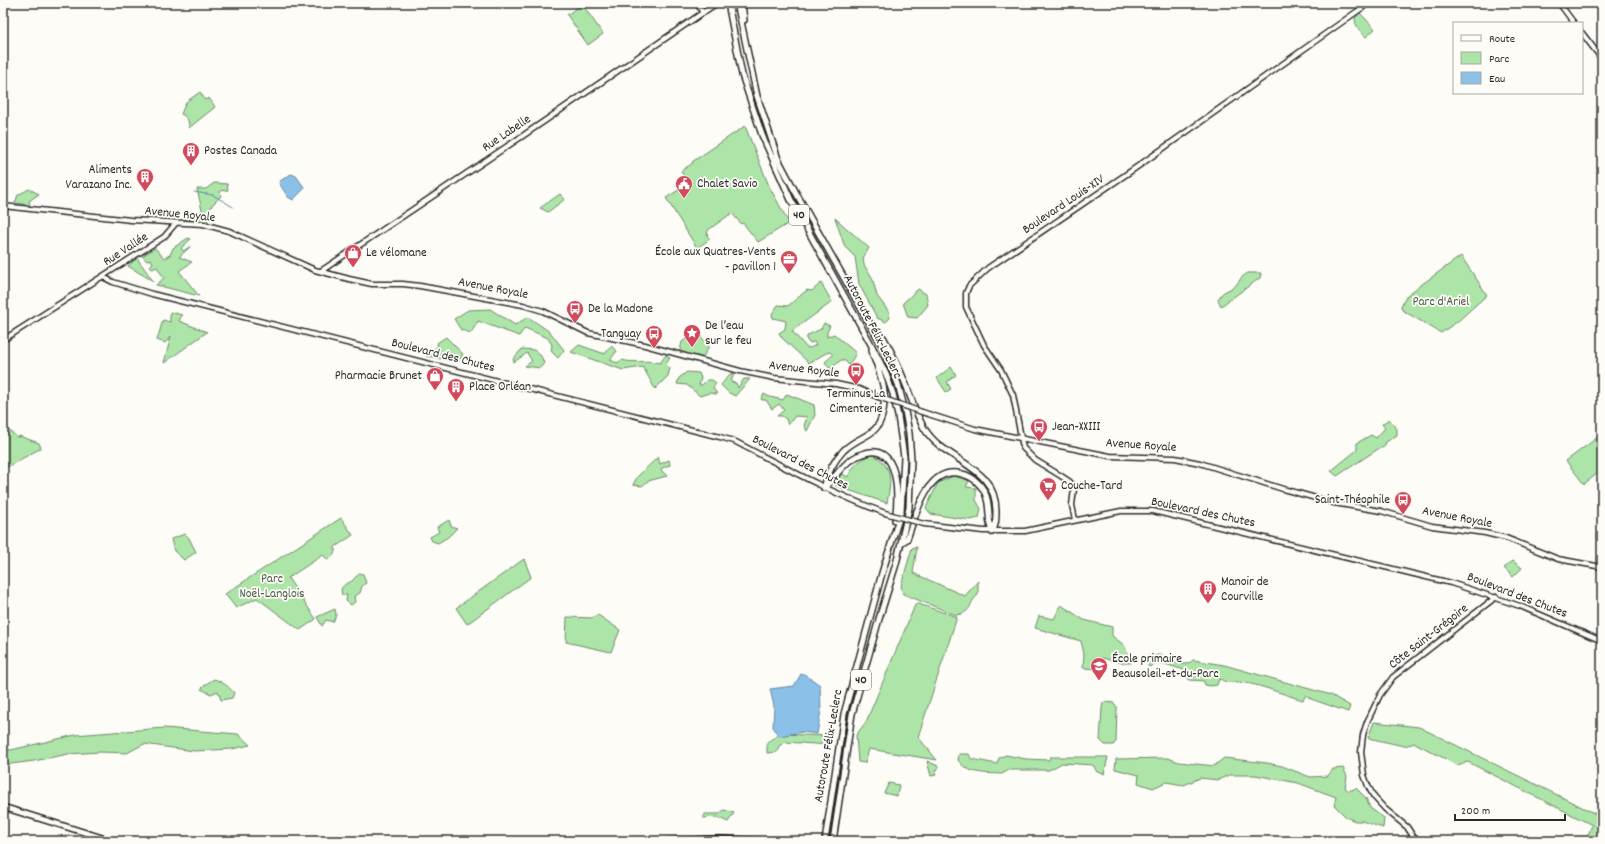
<svg xmlns="http://www.w3.org/2000/svg" width="1605" height="844" viewBox="0 0 1605 844" font-family="Dekko,sans-serif">
<style>
.green{fill:#ade5a8;stroke:#6c886a}
.water{fill:#8bc1e9;stroke:#65859d}
.lines{fill:none;stroke-linecap:round;stroke-linejoin:round}
.stream{stroke:#65859d;stroke-width:1}
.secondary-casing{stroke:#2b2b2b;stroke-width:7}
.primary-casing{stroke:#2b2b2b;stroke-width:8}
.highway-casing{stroke:#2b2b2b;stroke-width:8}
.secondary{stroke:#fdfcf7;stroke-width:4}
.primary{stroke:#fdfcf7;stroke-width:4.5}
.highway{stroke:#fdfcf7;stroke-width:5}
.secondary-bridge-casing{stroke:#2b2b2b;stroke-width:7;stroke-linecap:butt}
.secondary-bridge{stroke:#fdfcf7;stroke-width:4}
.labels{text-anchor:middle;dominant-baseline:central;stroke-width:3.5;stroke-linejoin:round;paint-order:stroke}
.shield{fill:#fdfcf7;stroke:#6a6a68;stroke-width:1}
.shield-label{font-size:12px;font-weight:bold;fill:#2b2b2b}
.street-label{font-size:13px;fill:#2b2b2b;stroke:#fdfcf7}
.poi-label{font-size:13px;fill:#2b2b2b;stroke:#fdfcf7;text-anchor:start}
.park-label{font-size:13px;fill:#4c5a4a;stroke:#fdfcf7}
</style>
<rect width="100%" height="100%" fill="#fdfcf7"/>
<filter id="ink" filterUnits="userSpaceOnUse"><feTurbulence type="fractalNoise" baseFrequency=".025" numOctaves="2"/><feDisplacementMap in="SourceGraphic" scale="8" xChannelSelector="R" yChannelSelector="G"/><feConvolveMatrix kernelMatrix="1 2 1 2 8 2 1 2 1" color-interpolation-filters="sRGB"/></filter>
<g filter="url(#ink)">
<!-- green -->
<path class="green" d="M 582,4 L 603,34 L 588,45 L 567,15 Z
M 1360,13 L 1375,29 L 1366,37 C 1360,31 1355,26 1355,18 Z
M 200,92 L 205,100 L 209,98 L 215,107 L 189,128 C 189,120 187,117 181,114 L 186,102 Z
M 745,126 L 769,186 L 789,223 L 758,242 L 743,223 L 741,224 L 732,213 L 708,230 L 707,236 L 710,239 L 697,248 L 666,198 L 688,184 L 681,171 L 693,163 L 692,162 Z
M 214,183 L 227,184 L 228,190 L 220,191 L 221,196 L 212,205 L 207,216 L 208,222 L 184,219 L 184,215 L 196,216 L 202,210 L 197,189 L 206,189 Z
M 29,189 L 39,194 L 29,201 L 30,205 L 15,203 L 18,195 Z
M 560,194 L 565,199 L 548,212 L 540,208 Z
M 835,218 L 869,248 L 863,258 L 864,265 L 872,277 L 877,296 L 889,312 L 890,318 L 886,322 L 877,318 L 859,284 L 855,257 L 845,247 Z
M 188,238 L 191,239 L 181,248 L 183,251 L 191,246 L 179,257 L 192,262 L 179,271 L 199,296 L 156,285 L 164,278 L 157,267 L 152,269 L 150,266 L 153,263 L 150,259 L 147,261 L 142,256 L 155,248 L 164,258 L 170,255 L 173,248 Z
M 1461,256 L 1487,295 L 1458,321 L 1441,333 L 1402,310 L 1401,306 L 1407,295 Z
M 137,258 L 153,281 L 128,266 Z
M 1248,273 L 1261,273 L 1260,278 L 1221,306 L 1218,300 C 1222,289 1231,291 1237,284 C 1242,277 1240,278 1248,273 Z
M 821,283 L 832,302 L 792,331 L 806,347 L 810,348 L 816,345 L 814,342 L 809,343 L 806,339 L 808,335 L 821,329 L 824,323 L 830,326 L 827,332 L 827,337 L 834,334 L 856,353 L 849,365 L 844,360 L 841,360 L 830,369 L 825,362 L 833,355 L 830,352 L 826,353 L 809,363 L 782,338 L 779,333 L 785,329 L 786,321 L 773,318 L 772,314 L 778,305 L 788,306 L 807,290 L 812,291 Z
M 918,289 L 926,294 L 928,305 L 917,318 L 908,317 L 903,303 Z
M 490,309 L 515,325 L 528,317 L 550,332 L 564,350 L 558,358 L 551,351 L 552,345 L 548,338 L 525,328 L 519,336 L 478,321 L 471,333 L 461,330 L 454,319 L 468,310 Z
M 170,312 L 182,315 L 179,321 L 207,332 L 164,363 L 171,336 L 165,343 L 157,340 L 163,320 L 170,322 Z
M 697,331 L 709,347 L 701,360 L 679,354 L 682,342 Z
M 446,337 L 463,354 L 458,362 L 426,356 L 438,346 L 437,343 Z
M 579,345 L 605,354 L 611,346 L 617,351 L 610,360 L 617,363 L 622,360 C 634,364 647,359 660,363 L 666,355 L 670,358 L 666,364 L 670,368 L 668,376 L 655,389 L 643,367 L 623,370 L 571,352 Z
M 522,349 L 534,350 L 541,356 L 544,363 L 540,368 L 525,366 L 532,361 L 527,353 L 514,362 L 513,359 Z
M 951,367 L 956,375 L 947,382 L 951,389 L 946,392 L 937,378 Z
M 687,372 L 699,373 L 701,378 L 699,385 L 702,385 L 707,380 L 712,380 L 716,383 L 713,388 L 717,394 L 709,393 L 700,396 L 687,385 L 677,384 L 679,378 Z
M 734,373 L 731,382 L 736,383 L 738,388 L 744,379 L 750,379 L 735,396 L 729,393 L 721,385 L 730,374 Z
M 764,394 L 770,397 L 783,400 L 787,394 L 814,405 L 815,415 L 807,431 L 804,426 L 807,417 L 795,416 L 788,425 L 786,419 L 782,416 L 777,416 L 784,410 L 779,404 L 772,409 L 766,400 L 762,400 L 761,399 Z
M 1389,419 L 1397,429 L 1397,435 L 1386,442 L 1384,447 L 1378,449 L 1337,476 L 1331,471 L 1357,450 L 1357,443 L 1371,435 L 1376,438 L 1385,428 L 1382,424 Z
M 3,425 L 18,438 L 19,436 L 39,443 L 41,448 L 7,467 L 3,463 Z
M 1602,434 L 1602,470 L 1584,484 L 1566,461 Z
M 872,454 C 894,466 891,482 887,503 L 836,486 L 841,473 L 848,477 C 853,465 861,459 872,454 Z
M 658,457 L 660,464 L 669,460 L 670,465 L 662,468 L 661,470 L 667,476 L 648,481 L 642,486 L 633,485 L 637,477 Z
M 953,476 L 967,480 L 969,481 L 966,487 L 976,488 L 976,500 L 981,509 L 979,518 L 970,520 L 931,514 L 926,508 L 938,483 Z
M 341,518 L 353,535 L 335,547 C 336,552 333,558 328,560 L 323,555 L 288,578 L 316,619 L 300,630 L 257,598 L 236,608 L 225,594 Z
M 449,520 L 451,526 L 457,528 L 448,537 L 438,543 L 432,541 L 430,537 L 439,532 L 437,527 Z
M 185,534 L 189,538 L 196,552 L 184,560 L 174,551 L 171,539 Z
M 917,547 L 913,573 L 965,596 L 978,581 L 978,595 C 967,604 974,612 956,615 L 903,594 L 901,586 L 912,548 Z
M 524,559 L 531,577 L 467,624 L 456,608 Z
M 1513,561 L 1522,568 L 1513,577 L 1504,568 Z
M 360,573 L 363,574 L 366,583 L 362,586 L 360,593 L 354,596 L 355,602 L 351,605 L 346,601 L 347,595 L 342,595 L 341,589 C 345,583 347,584 352,581 C 355,578 356,576 360,573 Z
M 916,603 L 957,617 L 918,737 L 937,760 L 869,749 L 865,763 L 858,762 L 856,735 L 866,722 Z
M 1061,605 L 1084,620 L 1112,627 L 1112,636 L 1124,645 L 1131,663 L 1122,663 L 1102,658 L 1100,669 L 1083,668 L 1084,654 L 1081,641 L 1035,628 L 1039,616 L 1054,619 Z
M 335,609 L 336,615 L 333,622 L 326,620 L 322,626 L 317,617 Z
M 598,615 L 620,630 L 611,652 L 566,642 L 567,617 L 592,618 Z
M 1160,655 C 1171,659 1183,670 1193,660 L 1224,665 L 1331,695 L 1350,706 L 1348,712 L 1311,699 L 1306,695 L 1303,700 C 1277,693 1253,680 1226,682 L 1222,680 L 1219,679 L 1217,685 L 1211,686 L 1205,685 L 1204,681 L 1189,680 L 1184,670 L 1165,664 L 1154,663 L 1150,667 L 1148,666 L 1148,656 Z
M 214,679 C 223,682 228,686 234,693 L 232,698 L 221,700 L 218,691 L 211,694 L 201,689 L 206,684 Z
M 1105,702 L 1114,703 L 1117,707 L 1116,742 L 1113,745 L 1105,745 L 1100,740 L 1102,708 L 1103,703 Z
M 1374,722 L 1419,727 L 1602,817 L 1602,841 L 1575,841 L 1576,839 L 1586,840 L 1592,825 L 1468,762 L 1457,765 L 1415,743 L 1404,746 L 1368,738 Z
M 164,728 L 238,734 L 250,745 L 232,749 L 194,751 L 144,744 L 127,753 L 100,752 L 68,754 L 34,761 L 3,765 L 3,749 L 11,750 L 75,735 Z
M 780,734 L 830,736 L 830,745 L 785,742 L 779,746 L 777,752 L 767,753 L 767,742 Z
M 959,754 L 969,754 L 971,759 L 997,764 L 999,758 L 1006,755 L 1026,759 L 1049,760 L 1050,757 L 1108,757 L 1104,774 L 1097,772 L 1093,765 L 1062,763 L 1049,770 L 1009,770 L 1002,774 C 986,773 968,775 958,760 Z
M 1168,758 L 1179,762 L 1214,766 L 1224,758 L 1267,763 L 1282,766 L 1310,777 L 1328,776 L 1333,769 L 1343,768 L 1347,776 L 1345,788 L 1349,791 L 1356,788 L 1366,798 L 1370,808 L 1384,818 L 1383,828 L 1362,821 L 1355,821 L 1346,817 L 1334,805 L 1336,797 L 1298,783 L 1255,775 L 1229,775 L 1218,780 L 1200,778 L 1184,785 L 1166,782 L 1153,788 L 1138,783 L 1139,775 L 1115,769 L 1116,759 Z
M 927,761 L 938,766 L 938,769 L 935,771 L 936,775 L 931,776 Z
M 889,783 L 899,785 L 897,796 L 884,793 Z
M 724,810 L 734,813 L 728,822 L 717,817 L 703,818 L 705,814 L 719,814 Z"/>
<!-- water -->
<path class="water" d="M 291,174 L 296,176 L 304,187 L 303,190 L 293,200 L 288,197 L 279,183 L 280,181 Z
M 801,674 L 804,674 L 820,685 L 821,710 L 817,734 L 803,732 L 779,736 L 773,727 L 774,706 L 770,689 L 794,686 Z"/>
<g class="lines">
<!-- stream -->
<path class="stream" d="M 194,192 L 213,195 L 233,207"/>
<defs>
<path id="secondary" d="M 697,3 L 703,13
M 1559,3 L 1574,23
M 1582,33 L 1602,59
M 3,206 L 131,220 L 203,224 L 229,231 L 315,270 L 349,279 L 372,284 L 403,284 L 420,286 L 523,305 L 543,311 L 588,333 L 645,345 L 740,371 L 774,378 L 836,384 L 859,389 L 878,397
M 321,271 L 524,135 L 717,3
M 103,277 L 113,282 L 152,294 L 720,437 L 734,441 C 784,467 833,494 885,513
M 3,340 L 164,237 L 176,223
M 922,412 L 975,429 L 1110,456 L 1175,458 L 1200,463 L 1283,489 L 1334,503 L 1381,511 L 1432,526 L 1485,533 L 1506,538 L 1558,559 L 1602,567
M 1075,520 L 1072,505 L 1074,489 L 1070,482 L 1061,476 L 1035,460 L 1023,448 L 1013,395 L 1001,370 L 984,345 L 966,307 L 966,293 L 969,286 L 988,268 L 1134,169 L 1369,3
M 924,524 L 983,531 L 1025,531 L 1121,511 L 1153,511 L 1451,583 L 1520,606 L 1602,641
M 1416,841 L 1407,827 L 1385,809 L 1374,797 L 1368,786 L 1364,775 L 1361,752 L 1363,735 L 1367,722 L 1380,695 L 1393,677 L 1496,597"/>
<path id="primary" d="M 3,807 L 112,841
M 670,841 L 720,839 L 766,841"/>
<path id="highway" d="M 728,3 L 742,75 L 762,135 L 791,200 L 872,346 L 886,374 L 893,394 L 898,416 L 904,457 L 901,512 L 882,573 L 844,714 L 825,841
M 737,3 L 757,96 L 778,159 L 795,191 L 883,347 L 898,384 L 905,411 L 909,433 L 911,459 L 909,508 L 896,564 L 879,619 L 852,714 L 833,841
M 742,3 L 744,20
M 877,335 L 883,337 C 891,351 898,365 904,380 C 911,396 915,413 924,428 C 945,463 996,464 996,511 C 996,519 996,525 992,532
M 824,488 C 827,475 834,460 844,450 C 863,432 881,439 884,404 C 886,391 881,378 877,365 C 874,359 872,354 872,348
M 824,488 C 834,479 841,466 852,459 C 898,431 900,491 895,520
M 902,542 L 907,539 C 916,515 927,464 962,474 C 972,476 981,484 985,493 C 991,505 987,520 992,532"/>
</defs>
<!-- secondary casing -->
<use href="#secondary" class="secondary-casing"/>
<!-- primary casing -->
<use href="#primary" class="primary-casing"/>
<!-- highway casing -->
<use href="#highway" class="highway-casing"/>
<!-- secondary -->
<use href="#secondary" class="secondary"/>
<!-- primary -->
<use href="#primary" class="primary"/>
<!-- highway -->
<use href="#highway" class="highway"/>
<defs>
<path id="secondary-bridge" d="M 878,397 L 922,412
M 885,513 L 924,524"/>
</defs>
<!-- secondary-bridge casing -->
<use href="#secondary-bridge" class="secondary-bridge-casing"/>
<!-- secondary-bridge -->
<use href="#secondary-bridge" class="secondary-bridge"/>
</g>
</g>
<!-- icons -->
<defs>
<symbol id="building-pin" viewBox="-11 -11 22 30"><path d="M0 17L-7.5 6A9.5 9.5 0 1 1 7.5 6Z" fill="#d1495b" stroke="#fdfcf7"/><path d="M-4-6H4V6H1V3H-1V6H-4ZM-2.5-4.3h1.7v1.8h-1.7ZM.8-4.3h1.7v1.8H.8ZM-2.5-1h1.7V.8h-1.7ZM.8-1h1.7V.8H.8Z" fill="#fff"/></symbol>
<symbol id="civic-pin" viewBox="-11 -11 22 30"><path d="M0 17L-7.5 6A9.5 9.5 0 1 1 7.5 6Z" fill="#d1495b" stroke="#fdfcf7"/><path d="M-.6-6.5H3V-4.5H.6V-3L4-1V1h2V6H-6V1h2V-1L-.6-3ZM-1.2 2.5V6h2.4V2.5Z" fill="#fff"/></symbol>
<symbol id="shop-pin" viewBox="-11 -11 22 30"><path d="M0 17L-7.5 6A9.5 9.5 0 1 1 7.5 6Z" fill="#d1495b" stroke="#fdfcf7"/><path d="M-5-2.5h2.3a2.7 3.5 0 0 1 5.4 0H5L5.5 6h-11ZM-1.5-2.5h3a1.5 2.3 0 0 0-3 0Z" fill="#fff"/></symbol>
<symbol id="office-pin" viewBox="-11 -11 22 30"><path d="M0 17L-7.5 6A9.5 9.5 0 1 1 7.5 6Z" fill="#d1495b" stroke="#fdfcf7"/><path d="M-6-3h4V-5.5h4V-3h4V5H-6ZM-1-4.5V-3h2v-1.5ZM-6 0V1H6V0Z" fill="#fff"/></symbol>
<symbol id="bus-pin" viewBox="-11 -11 22 30"><path d="M0 17L-7.5 6A9.5 9.5 0 1 1 7.5 6Z" fill="#d1495b" stroke="#fdfcf7"/><path d="M-5-6H5V4H4V6H2V4H-2V6H-4V4H-5ZM-3.5-4V0h7V-4ZM-3.5 1.2v1.5H-2V1.2ZM2 1.2v1.5H3.5V1.2Z" fill="#fff"/></symbol>
<symbol id="sight-pin" viewBox="-11 -11 22 30"><path d="M0 17L-7.5 6A9.5 9.5 0 1 1 7.5 6Z" fill="#d1495b" stroke="#fdfcf7"/><path d="M0-6L1.8-2.2L6-1.7L2.9 1.2L3.7 5.4L0 3.3L-3.7 5.4L-2.9 1.2L-6-1.7L-1.8-2.2Z" fill="#fff"/></symbol>
<symbol id="supermarket-pin" viewBox="-11 -11 22 30"><path d="M0 17L-7.5 6A9.5 9.5 0 1 1 7.5 6Z" fill="#d1495b" stroke="#fdfcf7"/><path d="M-6-5.5h2.5l.6 2H6L4.5 2H-2.5L-4.4-4H-6ZM-1.5 3.2a1.3 1.3 0 1 0 .1 0ZM3 3.2a1.3 1.3 0 1 0 .1 0Z" fill="#fff"/></symbol>
<symbol id="school-pin" viewBox="-11 -11 22 30"><path d="M0 17L-7.5 6A9.5 9.5 0 1 1 7.5 6Z" fill="#d1495b" stroke="#fdfcf7"/><path d="M0-5L7-2L0 1L-7-2ZM-4 1L0 2.5L4 1V4Q0 6-4 4Z" fill="#fff"/></symbol>
</defs>
<g fill-rule="evenodd">
<use href="#building-pin" x="181" y="141" width="20" height="27"/>
<use href="#building-pin" x="135" y="167" width="20" height="27"/>
<use href="#civic-pin" x="674" y="174" width="20" height="27"/>
<use href="#shop-pin" x="343" y="243" width="20" height="27"/>
<use href="#office-pin" x="779" y="249" width="20" height="27"/>
<use href="#bus-pin" x="565" y="299" width="20" height="27"/>
<use href="#sight-pin" x="682" y="323" width="20" height="27"/>
<use href="#bus-pin" x="644" y="324" width="20" height="27"/>
<use href="#bus-pin" x="846" y="361" width="20" height="27"/>
<use href="#shop-pin" x="425" y="366" width="20" height="27"/>
<use href="#building-pin" x="446" y="377" width="20" height="27"/>
<use href="#bus-pin" x="1029" y="417" width="20" height="27"/>
<use href="#supermarket-pin" x="1038" y="476" width="20" height="27"/>
<use href="#bus-pin" x="1393" y="490" width="20" height="27"/>
<use href="#building-pin" x="1198" y="579" width="20" height="27"/>
<use href="#school-pin" x="1089" y="656" width="20" height="27"/>
</g>
<g class="labels">
<!-- shield labels -->
<g class="shield">
<rect x="789" y="205" width="20" height="20" rx="3"/>
<rect x="851" y="670" width="20" height="20" rx="3"/>
</g>
<g class="shield-label">
<text x="799" y="215">40</text>
<text x="861" y="680">40</text>
</g>
<!-- street labels -->
<g class="street-label">
<text transform="translate(507 134) rotate(-34)">Rue Labelle</text>
<text transform="translate(1064 205) rotate(-34)">Boulevard Louis-XIV</text>
<text transform="translate(180 215) rotate(6)">Avenue Royale</text>
<text transform="translate(126 250) rotate(-33)">Rue Vallée</text>
<text transform="translate(493 289) rotate(11)">Avenue Royale</text>
<text transform="translate(872 327) rotate(63)">Autoroute Félix-Leclerc</text>
<text transform="translate(443 356) rotate(14)">Boulevard des Chutes</text>
<text transform="translate(804 370) rotate(7)">Avenue Royale</text>
<text transform="translate(1141 446) rotate(4)">Avenue Royale</text>
<text transform="translate(800 463) rotate(27)">Boulevard des Chutes</text>
<text transform="translate(1203 513) rotate(12)">Boulevard des Chutes</text>
<text transform="translate(1457 518) rotate(11)">Avenue Royale</text>
<text transform="translate(1517 596) rotate(21)">Boulevard des Chutes</text>
<text transform="translate(1429 637) rotate(-38)">Côte Saint-Grégoire</text>
<text transform="translate(829 746) rotate(-80)">Autoroute Félix-Leclerc</text>
</g>
<!-- poi labels -->
<g class="poi-label">
<text x="204" y="151">Postes Canada</text>
<text x="132" y="170" text-anchor="end">Aliments<tspan x="132" dy="15">Varazano Inc.</tspan></text>
<text x="697" y="184">Chalet Savio</text>
<text x="776" y="252" text-anchor="end">École aux Quatres-Vents<tspan x="776" dy="15">- pavillon 1</tspan></text>
<text x="366" y="253">Le vélomane</text>
<text x="588" y="309">De la Madone</text>
<text x="705" y="326">De l’eau<tspan x="705" dy="15">sur le feu</tspan></text>
<text x="641" y="334" text-anchor="end">Tanguay</text>
<text x="422" y="376" text-anchor="end">Pharmacie Brunet</text>
<text x="469" y="387">Place Orléan</text>
<text x="856" y="394" text-anchor="middle">Terminus La<tspan x="856" dy="15">Cimenterie</tspan></text>
<text x="1052" y="427">Jean-XXIII</text>
<text x="1061" y="486">Couche-Tard</text>
<text x="1390" y="500" text-anchor="end">Saint-Théophile</text>
<text x="1221" y="582">Manoir de<tspan x="1221" dy="15">Courville</tspan></text>
<text x="1112" y="659">École primaire<tspan x="1112" dy="15">Beausoleil-et-du-Parc</tspan></text>
</g>
<!-- park labels -->
<g class="park-label">
<text x="1441" y="302">Parc d'Ariel</text>
<text x="272" y="579">Parc<tspan x="272" dy="15">Noël-Langlois</tspan></text>
</g>
</g>
<!-- margin -->
<rect width="1605" height="844" fill="none" stroke="#fdfcf7" stroke-width="16"/>
<rect x="8" y="8" width="1589" height="828" fill="none" stroke="#2b2b2b" stroke-width="1.5" filter="url(#ink)"/>
<!-- legend -->
<rect x="1453" y="22" width="130" height="72" fill="#fdfcf7" stroke="#a9a8a5"/>
<rect x="1461" y="35" width="20" height="6" fill="#fdfcf7" stroke="#a9a8a5"/>
<text x="1489" y="42" font-size="12" fill="#2b2b2b">Route</text>
<rect x="1461" y="52" width="20" height="12" fill="#ade5a8" stroke="#a9a8a5"/>
<text x="1489" y="62" font-size="12" fill="#2b2b2b">Parc</text>
<rect x="1461" y="72" width="20" height="12" fill="#8bc1e9" stroke="#a9a8a5"/>
<text x="1489" y="82" font-size="12" fill="#2b2b2b">Eau</text>
<!-- scale -->
<path d="M1455 814v6h110v-6" fill="none" stroke="#2b2b2b" stroke-width="2"/>
<text x="1461" y="814" font-size="12" fill="#2b2b2b" stroke="#fdfcf7" stroke-width="3" paint-order="stroke">200 m</text>
</svg>
